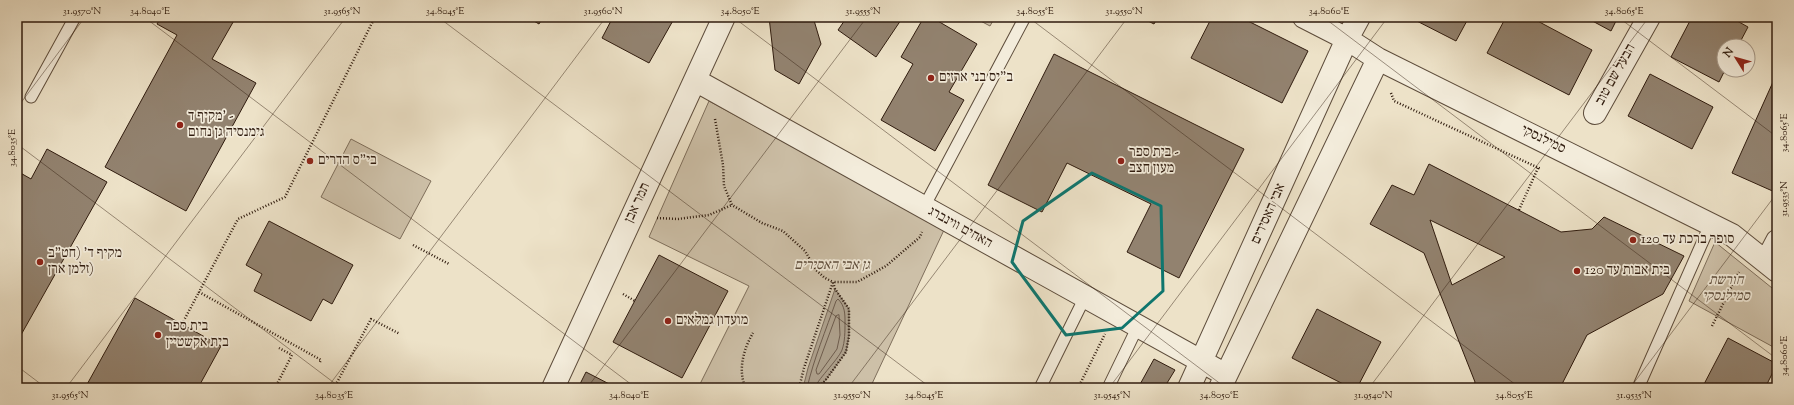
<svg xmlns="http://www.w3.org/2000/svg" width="1794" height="405" viewBox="0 0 1794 405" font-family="'Sorts Mill Goudy','Frank Ruhl Libre',serif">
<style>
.green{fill:#cdc0a8;stroke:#7e6e5b}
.water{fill:#ac9e89;stroke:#7a6a58}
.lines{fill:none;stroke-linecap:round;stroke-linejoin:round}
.shore{stroke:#6e5c4c;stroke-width:1}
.building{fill:#92826f;stroke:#2f1b0e;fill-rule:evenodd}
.service-casing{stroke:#5e4d3c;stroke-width:13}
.minor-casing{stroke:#5e4d3c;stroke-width:24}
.path{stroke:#2f1b0e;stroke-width:2.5;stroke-dasharray:1 2;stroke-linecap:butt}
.service{stroke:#f3ecdb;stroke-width:11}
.minor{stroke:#f3ecdb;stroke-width:22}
.marked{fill:none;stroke:#0f766e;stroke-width:3;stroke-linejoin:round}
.ticks{fill:none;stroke:#2f1b0e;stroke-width:1;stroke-opacity:0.45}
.poi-dot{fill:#8f2418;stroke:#f3ecdb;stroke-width:1.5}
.labels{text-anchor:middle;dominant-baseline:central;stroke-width:3.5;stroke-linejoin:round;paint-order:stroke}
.street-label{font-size:14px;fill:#2f1b0e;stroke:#f3ecdb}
.poi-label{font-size:14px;fill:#2f1b0e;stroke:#f3ecdb;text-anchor:start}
.park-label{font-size:14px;font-style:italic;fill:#5e4d3c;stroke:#f3ecdb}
.neatline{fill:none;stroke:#2f1b0e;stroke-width:1.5}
.ticks-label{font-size:10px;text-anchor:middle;fill:#2f1b0e}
</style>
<rect width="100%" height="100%" fill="#ede2c8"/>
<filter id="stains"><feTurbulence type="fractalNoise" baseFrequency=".005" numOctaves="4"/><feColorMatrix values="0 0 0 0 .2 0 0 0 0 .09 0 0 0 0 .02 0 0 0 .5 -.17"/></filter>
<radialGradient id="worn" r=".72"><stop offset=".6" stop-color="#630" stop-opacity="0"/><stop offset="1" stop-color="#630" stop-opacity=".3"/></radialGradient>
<!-- green -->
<path class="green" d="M 973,17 L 995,17 L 990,26 Z
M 709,101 L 944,230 L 870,388 L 698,388 L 749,286 L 649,237 Z
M 351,139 L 431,181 L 400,239 L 321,197 Z
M 1715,242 L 1777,292 L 1777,349 L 1689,301 Z"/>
<!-- water -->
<path class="water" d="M 835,289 L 849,309 L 849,336 L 846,352 L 825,381 L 817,388 L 803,388 L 808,368 Z"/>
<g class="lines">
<!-- shore -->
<path class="shore" d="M 839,315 L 840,335 L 837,349 L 819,374 L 817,374 L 816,370 L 836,316 Z
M 807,388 C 814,358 826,330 836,301 L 838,299 C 845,306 845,314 845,322 C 845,331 845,342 842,350 C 838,360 815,382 815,388"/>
</g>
<!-- building -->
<path class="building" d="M 161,17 L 236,17 L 212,59 L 256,83 L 186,211 L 105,167 L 177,35 L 157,24 Z
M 527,17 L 543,17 L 539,24 Z
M 613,17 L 675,17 L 649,63 L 602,38 Z
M 769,17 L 813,17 L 821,44 L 799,84 L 775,70 Z
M 847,17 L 903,17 L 876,57 L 838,30 Z
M 924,17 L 931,17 L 977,44 L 949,92 L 964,100 L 935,151 L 881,120 L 913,64 L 901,57 Z
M 1140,17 L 1158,17 L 1154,24 Z
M 1212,17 L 1240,17 L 1308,51 L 1282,103 L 1191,58 Z
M 1409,17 L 1469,17 L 1456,41 Z
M 1506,17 L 1530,17 L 1592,50 L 1569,95 L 1487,53 Z
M 1585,17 L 1618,17 L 1611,31 Z
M 1692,17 L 1730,17 L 1748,27 L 1738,46 L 1724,46 L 1724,70 L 1725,70 L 1719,82 L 1671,57 Z
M 1054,54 L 1244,149 L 1179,278 L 1127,252 L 1151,204 L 1067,163 L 1042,212 L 988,185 Z
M 1777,73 L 1777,193 L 1732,173 Z
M 1650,74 L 1713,107 L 1692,149 L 1628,116 Z
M 47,149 L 107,182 L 17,342 L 17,171 L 31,179 Z
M 1429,164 L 1561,232 L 1592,229 L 1604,217 L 1684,256 L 1663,294 L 1587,335 L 1560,388 L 1473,388 L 1475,382 L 1424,253 L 1370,224 L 1392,185 L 1414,195 ZM 1430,220 L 1505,257 L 1452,285 Z
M 269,221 L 353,265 L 332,304 L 323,299 L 311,321 L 254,291 L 262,274 L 246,265 Z
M 659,255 L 728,291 L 682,378 L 613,342 Z
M 135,298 L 221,346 L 198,388 L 85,388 Z
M 1317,309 L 1381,342 L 1357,388 L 1351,388 L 1292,358 Z
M 1728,338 L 1777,364 L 1765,388 L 1702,388 Z
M 1154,359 L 1175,370 L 1164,388 L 1138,388 Z
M 586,372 L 617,388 L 578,388 Z"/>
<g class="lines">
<defs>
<path id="service" d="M 31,97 L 75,17
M 924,207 L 1025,17
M 1040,388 L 1085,297
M 1108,388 L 1138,326
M 1638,388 L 1710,225"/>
<path id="minor" d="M 1304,17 L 1347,39 L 1378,59 L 1732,235 L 1777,271
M 695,80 L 1226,375
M 1595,113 L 1649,17
M 1766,262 L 1777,241
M 553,388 L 724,17
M 1189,388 L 1347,39 L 1359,17
M 1220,388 L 1378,59"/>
</defs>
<!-- service casing -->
<use href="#service" class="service-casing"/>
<!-- minor casing -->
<use href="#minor" class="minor-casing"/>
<!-- path -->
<path class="path" d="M 1391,93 L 1394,101 L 1541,169
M 715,119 L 723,165 L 724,186 L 732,205 L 762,223 L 783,231 L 805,251 L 816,270 L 825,278 L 833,282 L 804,368 L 799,388
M 1519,210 L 1538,168
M 657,218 L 678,219 L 709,215 L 732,205
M 413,245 L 449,264
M 623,294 L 635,301
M 182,324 L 199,292
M 1712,326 L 1739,272
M 320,362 L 321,360 L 199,292 L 238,219 L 285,197 L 375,17
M 275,388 L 292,355 L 279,348
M 334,388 L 371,319 L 400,334
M 746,388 C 737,371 744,348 753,333
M 817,388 L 825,381 L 846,352 L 849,336 L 849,309 L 835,289 L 833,282 L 857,282 L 886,266 L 920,237 L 922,232
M 1078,388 L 1105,334"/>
<!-- service -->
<use href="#service" class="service"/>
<!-- minor -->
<use href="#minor" class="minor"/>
</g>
<!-- marked area -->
<path class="marked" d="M 1092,173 L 1161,206 L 1163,291 L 1122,328 L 1066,335 L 1012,262 L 1023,221 Z"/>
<!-- ticks -->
<path class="ticks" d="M 144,17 L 636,388M 438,17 L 931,388M 733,17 L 1226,388M 1028,17 L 1520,388M 1323,17 L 1777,359M 1618,17 L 1777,137M 17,108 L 85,17M 17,144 L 341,388M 17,366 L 46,388M 66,388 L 346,17M 327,388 L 606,17M 587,388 L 867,17M 848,388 L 1128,17M 1109,388 L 1388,17M 1369,388 L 1649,17M 1630,388 L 1777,193"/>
<!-- markers -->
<g class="poi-dot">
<circle cx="931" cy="78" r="4"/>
<circle cx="180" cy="125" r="4"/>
<circle cx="310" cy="161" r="4"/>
<circle cx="1121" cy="161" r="4"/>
<circle cx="1633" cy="240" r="4"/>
<circle cx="40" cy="262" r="4"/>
<circle cx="1577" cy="271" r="4"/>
<circle cx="668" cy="321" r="4"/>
<circle cx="158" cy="335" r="4"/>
</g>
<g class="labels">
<!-- street labels -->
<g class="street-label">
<text transform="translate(1616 75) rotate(-61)">הבעל שם טוב</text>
<text transform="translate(1543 140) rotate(26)">סמילנסקי</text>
<text transform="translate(638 203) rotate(-65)">תמר אבן</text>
<text transform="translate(1269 214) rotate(-66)">אבי האסירים</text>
<text transform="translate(960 228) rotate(29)">האחים ווינברג</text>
</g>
<!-- poi labels -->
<g class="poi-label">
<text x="939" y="78">ב"יס בני ארזים</text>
<text x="188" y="117">מקיף ד' -<tspan x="188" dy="16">גימנסיה גן נחום</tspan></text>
<text x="1129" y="153">בית ספר -<tspan x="1129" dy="16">מעון חצב</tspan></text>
<text x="318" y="161">בי"ס הדרים</text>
<text x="1641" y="240">סופר ברכת עד 120</text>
<text x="48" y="254">מקיף ד' (חט"ב<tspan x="48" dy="16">זלמן ארן)</tspan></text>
<text x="1585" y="271">בית אבות עד 120</text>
<text x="676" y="321">מועדון גמלאים</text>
<text x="166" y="327">בית ספר<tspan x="166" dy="16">בית אקשטיין</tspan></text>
</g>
<!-- park labels -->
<g class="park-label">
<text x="832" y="266">גן אבי האסירים</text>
<text x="1726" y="281">חורשת<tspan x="1726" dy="16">סמילנסקי</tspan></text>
</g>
</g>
<!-- margin -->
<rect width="1794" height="405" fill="none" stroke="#ede2c8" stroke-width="44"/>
<!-- north arrow -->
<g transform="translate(1736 58) rotate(307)"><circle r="19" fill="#f3ecdb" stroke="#a59889"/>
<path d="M0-3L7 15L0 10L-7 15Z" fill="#8f2418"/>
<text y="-6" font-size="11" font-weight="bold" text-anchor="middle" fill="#2f1b0e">N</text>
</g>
<rect x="22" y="22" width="1750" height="361" class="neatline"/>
<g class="ticks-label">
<text x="82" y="14">31.9570°N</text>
<text x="150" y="14">34.8040°E</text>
<text x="342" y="14">31.9565°N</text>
<text x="445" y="14">34.8045°E</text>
<text x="603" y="14">31.9560°N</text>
<text x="740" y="14">34.8050°E</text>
<text x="863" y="14">31.9555°N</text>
<text x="1035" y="14">34.8055°E</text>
<text x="1124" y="14">31.9550°N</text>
<text x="1329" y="14">34.8060°E</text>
<text x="1624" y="14">34.8065°E</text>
<text transform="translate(1783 133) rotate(-90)" y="4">34.8065°E</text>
<text transform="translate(11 148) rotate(-90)" y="4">34.8035°E</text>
<text transform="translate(1783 199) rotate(-90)" y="4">31.9535°N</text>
<text transform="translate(1783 356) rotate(-90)" y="4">34.8060°E</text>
<text x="70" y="398">31.9565°N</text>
<text x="334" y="398">34.8035°E</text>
<text x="629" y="398">34.8040°E</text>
<text x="852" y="398">31.9550°N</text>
<text x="924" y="398">34.8045°E</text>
<text x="1112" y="398">31.9545°N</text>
<text x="1219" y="398">34.8050°E</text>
<text x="1373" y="398">31.9540°N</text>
<text x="1514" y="398">34.8055°E</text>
<text x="1634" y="398">31.9535°N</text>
</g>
<rect width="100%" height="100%" filter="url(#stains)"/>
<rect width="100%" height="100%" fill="url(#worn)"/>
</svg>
